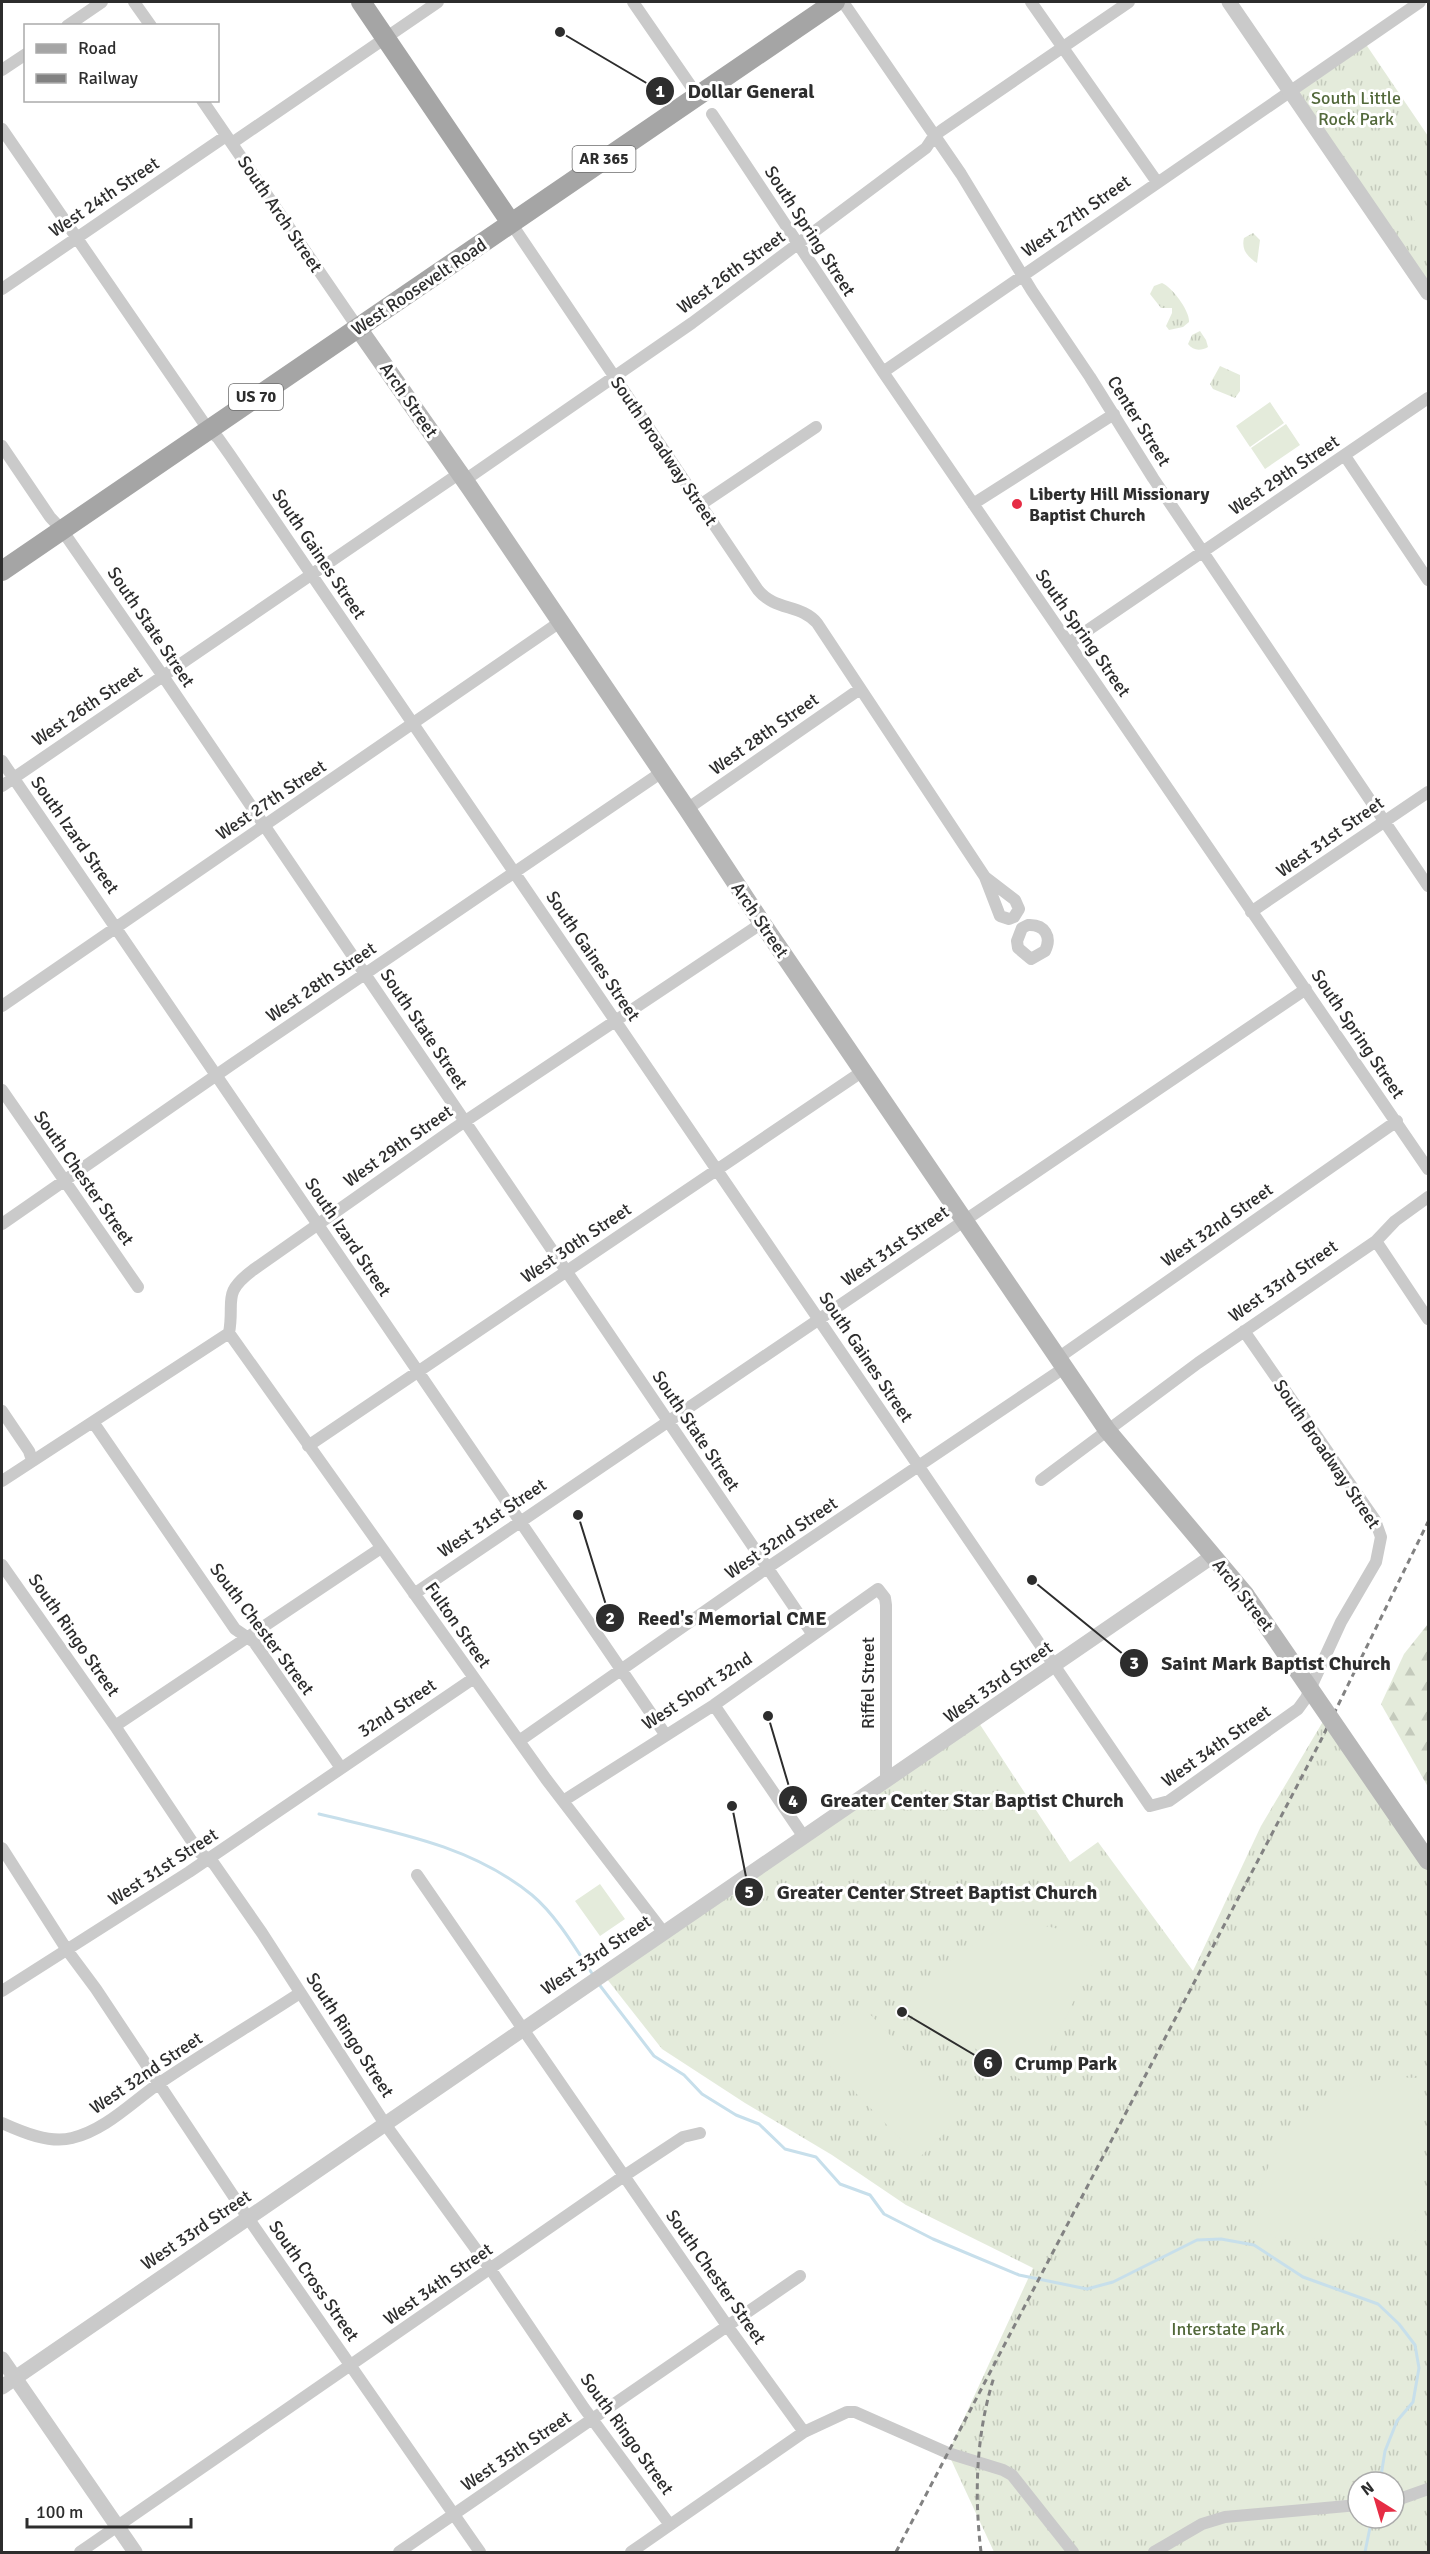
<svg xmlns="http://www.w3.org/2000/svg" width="1430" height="2554" viewBox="0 0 1430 2554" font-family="Signika,sans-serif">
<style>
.grass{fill:url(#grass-tufts);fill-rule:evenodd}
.forest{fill:url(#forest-firs)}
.pitch{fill:#e4ebdb}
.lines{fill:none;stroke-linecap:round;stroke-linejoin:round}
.stream{stroke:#c7dfeb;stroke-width:3}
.minor{stroke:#cacaca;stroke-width:12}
.tertiary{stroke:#cacaca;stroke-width:15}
.secondary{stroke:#b7b7b7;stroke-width:18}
.primary{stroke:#a5a5a5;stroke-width:20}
.rail{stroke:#828282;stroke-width:3;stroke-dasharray:6 4.5;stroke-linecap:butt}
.secondary-bridge{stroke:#b7b7b7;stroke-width:18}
.poi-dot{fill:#e62d45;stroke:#fff;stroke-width:2}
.labels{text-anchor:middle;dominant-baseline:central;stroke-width:6;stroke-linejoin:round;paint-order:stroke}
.shield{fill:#fff;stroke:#6c6c6c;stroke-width:1.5}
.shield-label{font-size:16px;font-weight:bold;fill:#2d2d2d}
.park-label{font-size:18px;fill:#53693b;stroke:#fff}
.street-label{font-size:18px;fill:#2d2d2d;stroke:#fff}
.poi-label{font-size:18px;font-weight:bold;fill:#2d2d2d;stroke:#fff;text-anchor:start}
.leader{fill:none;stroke:#2d2d2d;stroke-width:2}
.callout-dot{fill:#2d2d2d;stroke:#fff;stroke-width:2}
.mark-label{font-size:18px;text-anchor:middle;font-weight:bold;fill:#fff}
.callout-label{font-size:20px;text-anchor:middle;font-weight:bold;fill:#2d2d2d;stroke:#fff;stroke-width:6;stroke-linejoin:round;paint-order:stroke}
</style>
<defs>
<pattern id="grass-tufts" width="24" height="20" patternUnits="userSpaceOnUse" patternTransform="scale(1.5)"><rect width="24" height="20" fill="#e4ebdb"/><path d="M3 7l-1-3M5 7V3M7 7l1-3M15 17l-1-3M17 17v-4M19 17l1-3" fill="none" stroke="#c4cabc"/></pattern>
<pattern id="forest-firs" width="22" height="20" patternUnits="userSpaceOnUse" patternTransform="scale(1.5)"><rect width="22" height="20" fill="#e4ebdb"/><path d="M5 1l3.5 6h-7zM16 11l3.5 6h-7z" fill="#c4cabc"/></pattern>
</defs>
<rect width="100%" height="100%" fill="#fff"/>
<!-- grass -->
<path class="grass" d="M 1363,40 L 1428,136 L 1428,293 L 1290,91 Z
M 1253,233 L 1260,240 L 1257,263 C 1248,257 1241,250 1244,238 Z
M 1162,283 C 1172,287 1190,311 1189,322 L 1183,327 L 1169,330 L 1166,326 L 1172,313 L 1172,308 L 1161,308 L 1150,294 L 1154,286 Z
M 1200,331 L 1206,340 L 1208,347 C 1201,351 1193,351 1188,344 L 1192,335 Z
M 1220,366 L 1240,375 L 1240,391 L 1235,398 L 1213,389 L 1210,384 Z
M 1328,1713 L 1428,1861 L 1428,2552 L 994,2552 L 948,2453 L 1033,2268 L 906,2205 L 832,2155 L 745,2103 L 662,2049 L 603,1974 L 977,1720 L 1070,1862 L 1098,1842 L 1193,1971 L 1261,1826 ZM 1358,2482 L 1394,2482 L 1394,2518 L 1358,2518 Z"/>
<!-- forest -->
<path class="forest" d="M 1428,1624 L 1428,1787 L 1381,1704 L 1404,1654 Z"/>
<!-- pitch -->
<path class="pitch" d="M 1418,194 L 1428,209 L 1428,235 L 1426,237 L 1403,204 Z
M 1270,402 L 1284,423 L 1250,447 L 1236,426 Z
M 1286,424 L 1300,445 L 1265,469 L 1251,448 Z
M 600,1884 L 625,1919 L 600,1936 L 575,1901 Z
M 1013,1924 C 1048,1924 1074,1928 1096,1956 L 1037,2075 L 1021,2080 L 909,2003 C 935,1968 974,1940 1013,1924 Z
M 862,2006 L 965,2113 L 919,2158 L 815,2051 Z
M 1391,2077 L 1419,2078 L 1418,2228 L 1408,2239 L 1277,2238 L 1258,2228 C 1258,2217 1257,2205 1259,2195 C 1268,2147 1315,2101 1360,2085 C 1370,2082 1381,2080 1391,2077 Z"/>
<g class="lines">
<!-- stream -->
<path class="stream" d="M 319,1814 C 393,1832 471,1845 532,1895 C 556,1915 576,1949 593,1975
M 598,1983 L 654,2056 L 684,2075 L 702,2094 L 736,2115 L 759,2124 L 785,2149 L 816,2157 L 840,2184 L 870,2195 L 884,2214 L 933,2239 L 1019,2275 L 1087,2289 L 1113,2282 L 1197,2240 L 1221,2239 L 1254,2245 L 1303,2277 L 1378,2304 L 1399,2324 L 1415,2345 L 1419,2368 L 1413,2402 L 1397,2421 L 1385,2451 L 1380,2482
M 1365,2552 L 1372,2518"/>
<!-- minor -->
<path class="minor" d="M 134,2 L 151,26
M 633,2 L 697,95
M 843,2 L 961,174 L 1032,291 L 1090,377 L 1153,478 L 1428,886
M 1031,2 L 1157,182
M 67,26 L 102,2
M 2,70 L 26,54
M 202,100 L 358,328
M 712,114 L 883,372 L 1428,1169
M 2,129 L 208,429 L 218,438 L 230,455 L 1150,1806 L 1169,1801 L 1298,1709 L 1306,1698 L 1341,1622 L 1376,1562 L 1381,1537 L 1375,1520 L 1244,1331
M 232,143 L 438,2
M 511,223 L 758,590 C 775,611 801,604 817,623 L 985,877
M 2,289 L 226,136
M 883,372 L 1420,2
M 2,446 L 50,517 L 62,530 L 163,676 L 813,1635
M 1345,456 L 1428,580
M 465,480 L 692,323 L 926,148 L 934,136 L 942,130 L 1129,2
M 973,504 L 1114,414
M 700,505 L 816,427
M 1069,643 L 1428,398
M 2,761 L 665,1734
M 2,786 L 460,473
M 687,809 L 860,689
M 985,877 L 1015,900 L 1019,909 L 1014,917 L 1009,919 L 1000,916 Z
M 1251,912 L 1428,792
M 1028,925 C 1045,924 1052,937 1045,951 L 1031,959 L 1018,948 L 1017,941 L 1022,928 Z
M 2,1006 L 560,622
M 2,1090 L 138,1287
M 2,1224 L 231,1065 L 662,772
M 1376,1241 L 1428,1319
M 229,1333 L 546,1779 L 664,1933
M 1058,1358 L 1397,1121
M 2,1411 L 29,1451 L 32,1460
M 93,1422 L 235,1629 L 254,1642 L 341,1768
M 308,1446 L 863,1071
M 1041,1480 L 1198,1363 L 1376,1241 L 1395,1221 L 1428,1197
M 2,1481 L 229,1333 C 235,1300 221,1294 253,1270 L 455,1128 L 762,923
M 2,1565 L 115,1726 L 199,1852 L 214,1864 L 262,1933 L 385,2124 L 491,2270 L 584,2408 L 670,2525
M 414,1594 L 1306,989
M 714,1705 L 804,1837
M 115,1726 L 381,1548
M 519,1741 L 767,1568 L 1064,1368
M 563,1801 L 714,1705 L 878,1589 L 885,1598 L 886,1605 L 886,1779
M 2,1848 L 67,1950 L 96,1989 L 248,2218 L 480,2552
M 417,1875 L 728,2327 L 804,2432
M 2,1991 L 189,1872 L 474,1678
M 2,2123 C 22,2132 50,2144 72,2138 C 106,2130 133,2101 161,2082 C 207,2051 254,2023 300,1993
M 1394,2501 L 1428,2489
M 80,2552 L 624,2176 L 683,2137 L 700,2133
M 399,2552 L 800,2276
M 631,2552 L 804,2432 L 847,2412 L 855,2412 L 948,2453 L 1003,2470 L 1012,2475 L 1073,2552
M 1154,2552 L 1202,2524 L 1225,2517 L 1358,2505"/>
<!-- tertiary -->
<path class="tertiary" d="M 1229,2 L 1428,293
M 2,2359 L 135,2552
M 2,2387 L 1213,1556"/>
<!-- secondary -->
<path class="secondary" d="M 358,328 L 470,488 L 687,809 L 762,923 L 1107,1430 L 1245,1594"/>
<!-- primary -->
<path class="primary" d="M 361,2 L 511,223
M 2,571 L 835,2"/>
<!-- rail -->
<path class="rail" d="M 896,2552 L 1320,1742 L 1428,1522
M 981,2552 C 974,2494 976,2434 994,2377"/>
<!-- secondary-bridge -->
<path class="secondary-bridge" d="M 1245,1594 L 1428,1861"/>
</g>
<!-- markers -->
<circle class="poi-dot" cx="1017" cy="504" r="6"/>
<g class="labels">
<!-- shield labels -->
<g class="shield">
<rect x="572.5" y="146" width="63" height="26" rx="4.5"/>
<rect x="229" y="384" width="54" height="26" rx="4.5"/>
</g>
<g class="shield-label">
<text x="604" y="159">AR 365</text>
<text x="256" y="397">US 70</text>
</g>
<!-- park labels -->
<g class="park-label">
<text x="1356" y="98">South Little<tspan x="1356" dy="21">Rock Park</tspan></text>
<text x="1228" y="2329">Interstate Park</text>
</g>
<!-- street labels -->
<g class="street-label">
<text transform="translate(104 197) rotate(-34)">West 24th Street</text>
<text transform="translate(280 214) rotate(56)">South Arch Street</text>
<text transform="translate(1076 216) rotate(-35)">West 27th Street</text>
<text transform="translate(810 231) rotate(57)">South Spring Street</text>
<text transform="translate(731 272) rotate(-36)">West 26th Street</text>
<text transform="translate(419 287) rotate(-34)">West Roosevelt Road</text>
<text transform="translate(409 400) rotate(55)">Arch Street</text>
<text transform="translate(1139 421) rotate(58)">Center Street</text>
<text transform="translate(664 451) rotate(56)">South Broadway Street</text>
<text transform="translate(1284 475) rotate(-34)">West 29th Street</text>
<text transform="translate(319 554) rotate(56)">South Gaines Street</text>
<text transform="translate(151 627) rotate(56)">South State Street</text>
<text transform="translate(1083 633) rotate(55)">South Spring Street</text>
<text transform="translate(87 706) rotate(-34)">West 26th Street</text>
<text transform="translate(764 734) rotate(-35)">West 28th Street</text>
<text transform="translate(271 800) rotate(-34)">West 27th Street</text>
<text transform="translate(75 835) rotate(55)">South Izard Street</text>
<text transform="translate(1330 837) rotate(-35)">West 31st Street</text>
<text transform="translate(760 920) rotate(56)">Arch Street</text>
<text transform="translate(593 956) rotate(56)">South Gaines Street</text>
<text transform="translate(321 982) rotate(-34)">West 28th Street</text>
<text transform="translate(424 1029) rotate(56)">South State Street</text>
<text transform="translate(1358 1034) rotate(56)">South Spring Street</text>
<text transform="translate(398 1146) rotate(-35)">West 29th Street</text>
<text transform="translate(84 1178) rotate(55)">South Chester Street</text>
<text transform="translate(1217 1225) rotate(-35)">West 32nd Street</text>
<text transform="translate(348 1237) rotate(56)">South Izard Street</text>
<text transform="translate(576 1243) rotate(-34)">West 30th Street</text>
<text transform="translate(895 1246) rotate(-35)">West 31st Street</text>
<text transform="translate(1283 1281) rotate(-35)">West 33rd Street</text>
<text transform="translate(866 1357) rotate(56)">South Gaines Street</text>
<text transform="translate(696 1431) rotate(56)">South State Street</text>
<text transform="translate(1327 1454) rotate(56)">South Broadway Street</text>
<text transform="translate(492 1518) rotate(-34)">West 31st Street</text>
<text transform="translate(781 1538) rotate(-34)">West 32nd Street</text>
<text transform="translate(1243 1595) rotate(52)">Arch Street</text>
<text transform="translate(458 1625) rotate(55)">Fulton Street</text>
<text transform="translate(262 1629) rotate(53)">South Chester Street</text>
<text transform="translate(74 1635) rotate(55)">South Ringo Street</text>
<text transform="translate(998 1682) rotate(-35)">West 33rd Street</text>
<text transform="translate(868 1683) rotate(-90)">Riffel Street</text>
<text transform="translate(697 1691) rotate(-33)">West Short 32nd</text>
<text transform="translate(397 1708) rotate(-34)">32nd Street</text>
<text transform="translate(1216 1746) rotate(-35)">West 34th Street</text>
<text transform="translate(163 1867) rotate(-33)">West 31st Street</text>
<text transform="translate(596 1955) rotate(-34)">West 33rd Street</text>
<text transform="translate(350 2035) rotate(57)">South Ringo Street</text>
<text transform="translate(146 2073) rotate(-34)">West 32nd Street</text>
<text transform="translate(196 2230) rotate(-34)">West 33rd Street</text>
<text transform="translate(716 2277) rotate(55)">South Chester Street</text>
<text transform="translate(314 2281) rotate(55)">South Cross Street</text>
<text transform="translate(438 2284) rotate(-35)">West 34th Street</text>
<text transform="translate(627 2434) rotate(54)">South Ringo Street</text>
<text transform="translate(516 2451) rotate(-34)">West 35th Street</text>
</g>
<!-- poi labels -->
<g class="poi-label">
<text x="1029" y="494">Liberty Hill Missionary<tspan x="1029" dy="21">Baptist Church</tspan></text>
</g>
</g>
<!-- callouts -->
<path class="leader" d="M560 32L660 91M578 1515L610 1618M1032 1580L1134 1663M768 1716L793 1800M732 1806L749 1892M902 2012L988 2063"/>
<g class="callout-dot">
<circle cx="560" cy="32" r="6"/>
<circle cx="578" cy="1515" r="6"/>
<circle cx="1032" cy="1580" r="6"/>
<circle cx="768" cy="1716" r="6"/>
<circle cx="732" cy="1806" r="6"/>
<circle cx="902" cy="2012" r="6"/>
<circle cx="660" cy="91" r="15"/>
<circle cx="610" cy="1618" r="15"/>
<circle cx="1134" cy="1663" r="15"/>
<circle cx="793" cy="1800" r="15"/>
<circle cx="749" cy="1892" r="15"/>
<circle cx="988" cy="2063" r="15"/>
</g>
<g class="mark-label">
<text x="660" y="97">1</text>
<text x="610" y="1624">2</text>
<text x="1134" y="1669">3</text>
<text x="793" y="1807">4</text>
<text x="749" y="1898">5</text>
<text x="988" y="2069">6</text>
</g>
<g class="callout-label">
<text x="751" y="98">Dollar General</text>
<text x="732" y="1625">Reed's Memorial CME</text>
<text x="1276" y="1670">Saint Mark Baptist Church</text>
<text x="972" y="1807">Greater Center Star Baptist Church</text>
<text x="937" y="1899">Greater Center Street Baptist Church</text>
<text x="1066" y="2070">Crump Park</text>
</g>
<!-- border -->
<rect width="1430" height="2554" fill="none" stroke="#2d2d2d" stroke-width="6"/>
<!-- legend -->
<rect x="24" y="24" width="195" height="78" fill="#ffffff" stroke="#ababab" stroke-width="1.5"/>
<rect x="36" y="44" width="30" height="9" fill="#a5a5a5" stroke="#ababab" stroke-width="1.5"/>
<text x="78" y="54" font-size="18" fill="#2d2d2d">Road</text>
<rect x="36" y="74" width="30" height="9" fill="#828282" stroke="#ababab" stroke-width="1.5"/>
<text x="78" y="84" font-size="18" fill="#2d2d2d">Railway</text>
<!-- north arrow -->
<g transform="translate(1376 2500) rotate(323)"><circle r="28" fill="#ffffff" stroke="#ababab" stroke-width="1.5"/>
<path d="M0-4.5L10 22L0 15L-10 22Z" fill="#e62d45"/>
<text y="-9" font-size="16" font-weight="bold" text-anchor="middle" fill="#2d2d2d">N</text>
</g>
<!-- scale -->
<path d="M27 2518v9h164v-9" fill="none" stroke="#2d2d2d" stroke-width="3"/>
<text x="36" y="2518" font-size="18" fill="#2d2d2d" stroke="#ffffff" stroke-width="4.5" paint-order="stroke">100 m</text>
</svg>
